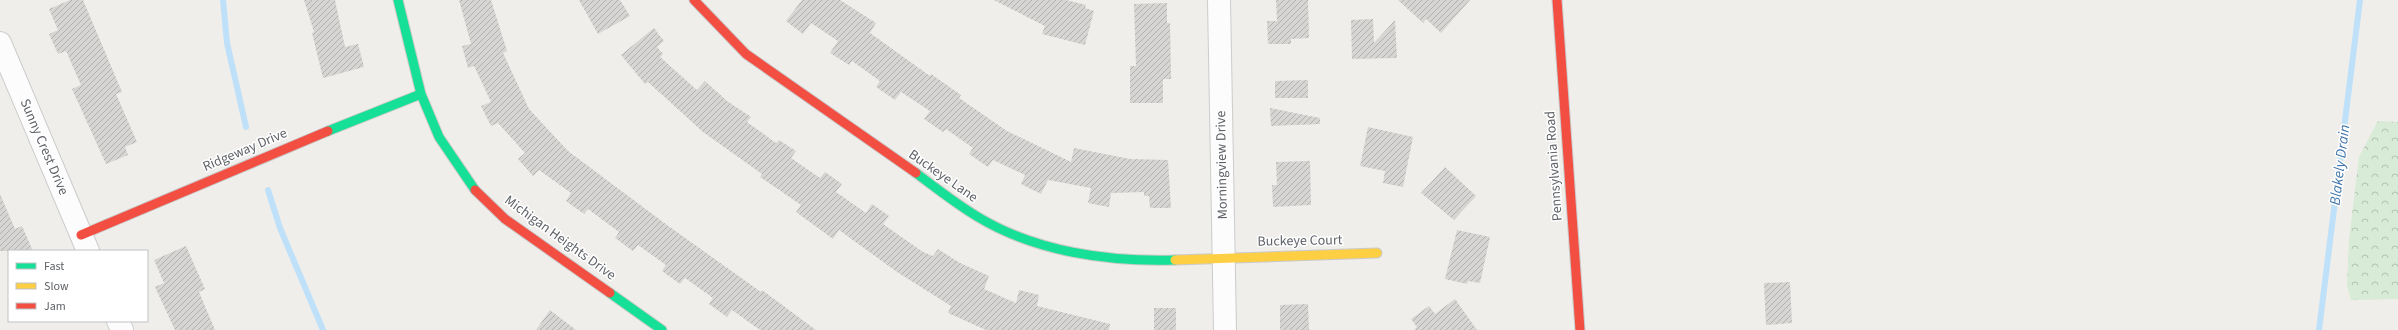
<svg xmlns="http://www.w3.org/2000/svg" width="2398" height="330" viewBox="0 0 2398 330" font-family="'Source Sans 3',sans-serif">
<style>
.forest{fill:url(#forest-crowns)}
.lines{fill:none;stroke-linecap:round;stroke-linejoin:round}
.stream{stroke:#bfe0f9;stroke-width:6}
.building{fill:url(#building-hatch)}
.street-casing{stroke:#cbcccc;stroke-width:24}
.fast-casing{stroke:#cacacb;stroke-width:11}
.slow-casing{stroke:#cacacb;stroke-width:11}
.jam-casing{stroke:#cacacb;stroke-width:11}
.street{stroke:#fdfcfc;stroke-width:22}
.fast{stroke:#16e098;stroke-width:9}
.slow{stroke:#ffcf43;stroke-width:9}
.jam{stroke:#f24e42;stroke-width:9}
.labels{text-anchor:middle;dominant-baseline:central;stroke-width:3;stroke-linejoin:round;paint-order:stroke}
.street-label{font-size:14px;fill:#5f6368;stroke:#fff}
.water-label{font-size:15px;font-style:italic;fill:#4174aa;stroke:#fff}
</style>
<defs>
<pattern id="forest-crowns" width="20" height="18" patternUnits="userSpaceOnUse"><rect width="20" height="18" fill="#d8ebd6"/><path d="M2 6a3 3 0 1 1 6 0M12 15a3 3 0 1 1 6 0" fill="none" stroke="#b2c2b1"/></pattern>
<pattern id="building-hatch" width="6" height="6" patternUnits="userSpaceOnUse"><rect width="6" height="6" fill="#d6d5d3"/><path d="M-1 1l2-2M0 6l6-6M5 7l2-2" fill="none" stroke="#b1b0af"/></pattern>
</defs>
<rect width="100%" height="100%" fill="#efeeea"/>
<!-- forest -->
<path class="forest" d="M 2378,121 L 2398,122 L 2398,299 L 2351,300 L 2347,286 L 2349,239 L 2359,157 Z"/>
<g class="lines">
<!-- stream -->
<path class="stream" d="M 223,0 L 227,43 L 246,127
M 268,190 L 280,228 L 323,330
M 2319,330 L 2360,0"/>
</g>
<!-- building -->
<path class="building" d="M 70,0 L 83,0 L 122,92 L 116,94 L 137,142 L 125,147 L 128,155 L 106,164 L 72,89 L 81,85 L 66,51 L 58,54 L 49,34 L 58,30 L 49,9 Z
M 304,0 L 335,0 L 345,47 L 358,44 L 364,67 L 323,78 L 312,33 L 314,32 Z
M 459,0 L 491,0 L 507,51 L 503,53 L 529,109 L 568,151 L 667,225 L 761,292 L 762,290 L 816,330 L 760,330 L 732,310 L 727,317 L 709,304 L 713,298 L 685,278 L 680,284 L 662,271 L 666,265 L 638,245 L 633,251 L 615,238 L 619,232 L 588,209 L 584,214 L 566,201 L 571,193 L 539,170 L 533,176 L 518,159 L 525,153 L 498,123 L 491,126 L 481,106 L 491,102 L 474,66 L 468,68 L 462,46 L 471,44 Z
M 579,0 L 620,0 L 630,16 L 598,34 Z
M 802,0 L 840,0 L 876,23 L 870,33 L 930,76 L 931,74 L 961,95 L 959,98 L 1007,131 L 1071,162 L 1074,148 L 1130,159 L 1168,160 L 1171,208 L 1150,208 L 1149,196 L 1144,196 L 1144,192 L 1111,193 L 1109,207 L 1088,203 L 1091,188 L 1048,180 L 1041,194 L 1021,184 L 1025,175 L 993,160 L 988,167 L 969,154 L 973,148 L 946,129 L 943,132 L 924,119 L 930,111 L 901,92 L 895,100 L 876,87 L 880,81 L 852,61 L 849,65 L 830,53 L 838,41 L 811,23 L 803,34 L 786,21 Z
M 994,0 L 1066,0 L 1086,5 L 1085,8 L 1094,11 L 1085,45 L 1042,34 L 1045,26 Z
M 1276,0 L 1308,0 L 1309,38 L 1291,39 L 1291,44 L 1268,44 L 1267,21 L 1277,21 Z
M 1398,0 L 1470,0 L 1441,33 L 1426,19 L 1423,23 Z
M 1167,3 L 1167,23 L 1170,23 L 1171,79 L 1163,79 L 1163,103 L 1130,103 L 1130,66 L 1136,66 L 1134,4 Z
M 1373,19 L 1374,43 L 1395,20 L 1397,58 L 1352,59 L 1351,20 Z
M 654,28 L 664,41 L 657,47 L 663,54 L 660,57 L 697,90 L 705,81 L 727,101 L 751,117 L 747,122 L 776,143 L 779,140 L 796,151 L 791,158 L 820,178 L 825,172 L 842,184 L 836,192 L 866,213 L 872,204 L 889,216 L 883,224 L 923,252 L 933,256 L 938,249 L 960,263 L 989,276 L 984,289 L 1016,303 L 1019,290 L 1039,295 L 1037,306 L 1110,324 L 1109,330 L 986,330 L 948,313 L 951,306 L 897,272 L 839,230 L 833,239 L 796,212 L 801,205 L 760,177 L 762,174 L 703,132 L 648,82 L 645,84 L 621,55 Z
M 1308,80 L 1308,98 L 1275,98 L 1275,81 Z
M 1270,108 L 1320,118 L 1320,124 L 1271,126 Z
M 1368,127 L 1413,137 L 1403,187 L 1383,183 L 1385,171 L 1360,166 Z
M 1310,161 L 1311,205 L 1273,207 L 1272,185 L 1277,185 L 1276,162 Z
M 1445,167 L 1476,196 L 1454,220 L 1421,193 Z
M 0,194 L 15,229 L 22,226 L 33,251 L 0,251 Z
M 1457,230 L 1490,237 L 1480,283 L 1468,281 L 1467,284 L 1445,279 Z
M 186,246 L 205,289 L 199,292 L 215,330 L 175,330 L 155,287 L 164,283 L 154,260 Z
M 1790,282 L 1792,323 L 1766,325 L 1764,283 Z
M 1455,299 L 1477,330 L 1414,330 L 1417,327 L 1411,319 L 1429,306 L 1435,314 Z
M 1308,304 L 1309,330 L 1280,330 L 1280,305 Z
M 1154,308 L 1176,308 L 1176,330 L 1154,330 Z
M 550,310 L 576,330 L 536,330 Z"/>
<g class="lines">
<defs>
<path id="street" d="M 1219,0 L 1225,330
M 0,43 L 88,251
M 118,321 L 122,330"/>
<path id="fast" d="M 398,0 L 421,94 L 439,137 L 475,190
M 328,131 L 421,94
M 916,173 C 936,188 956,204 978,217 C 1036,252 1109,262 1175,260
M 610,293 L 662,330"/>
<path id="slow" d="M 1175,260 L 1377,253"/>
<path id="jam" d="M 694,0 L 746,54 L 916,173
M 1557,0 L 1580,330
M 475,190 L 505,219 L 610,293
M 81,235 L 328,131"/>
</defs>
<!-- street casing -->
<use href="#street" class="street-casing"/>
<!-- fast casing -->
<use href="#fast" class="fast-casing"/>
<!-- slow casing -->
<use href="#slow" class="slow-casing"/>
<!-- jam casing -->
<use href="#jam" class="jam-casing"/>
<!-- street -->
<use href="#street" class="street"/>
<!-- fast -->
<use href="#fast" class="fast"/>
<!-- slow -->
<use href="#slow" class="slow"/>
<!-- jam -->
<use href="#jam" class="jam"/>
</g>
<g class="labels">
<!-- street labels -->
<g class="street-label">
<text transform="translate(44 147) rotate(67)">Sunny Crest Drive</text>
<text transform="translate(245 150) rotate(-23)">Ridgeway Drive</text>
<text transform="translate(1222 165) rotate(-91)">Morningview Drive</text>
<text transform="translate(1554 166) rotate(-94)">Pennsylvania Road</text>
<text transform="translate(943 176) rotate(35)">Buckeye Lane</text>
<text transform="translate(560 238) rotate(36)">Michigan Heights Drive</text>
<text transform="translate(1300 241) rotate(-1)">Buckeye Court</text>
</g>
<!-- water labels -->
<g class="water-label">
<text transform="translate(2340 165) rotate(-83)">Blakely Drain</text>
</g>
</g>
<!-- legend -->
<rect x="8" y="250" width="140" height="72" fill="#ffffff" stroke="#bfc1c3"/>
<rect x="16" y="263" width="20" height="6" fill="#16e098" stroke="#bfc1c3"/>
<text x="44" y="270" font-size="12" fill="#5f6368">Fast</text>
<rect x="16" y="283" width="20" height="6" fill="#ffcf43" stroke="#bfc1c3"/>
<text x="44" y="290" font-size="12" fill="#5f6368">Slow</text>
<rect x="16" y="303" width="20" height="6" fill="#f24e42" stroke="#bfc1c3"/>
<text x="44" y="310" font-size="12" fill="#5f6368">Jam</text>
</svg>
